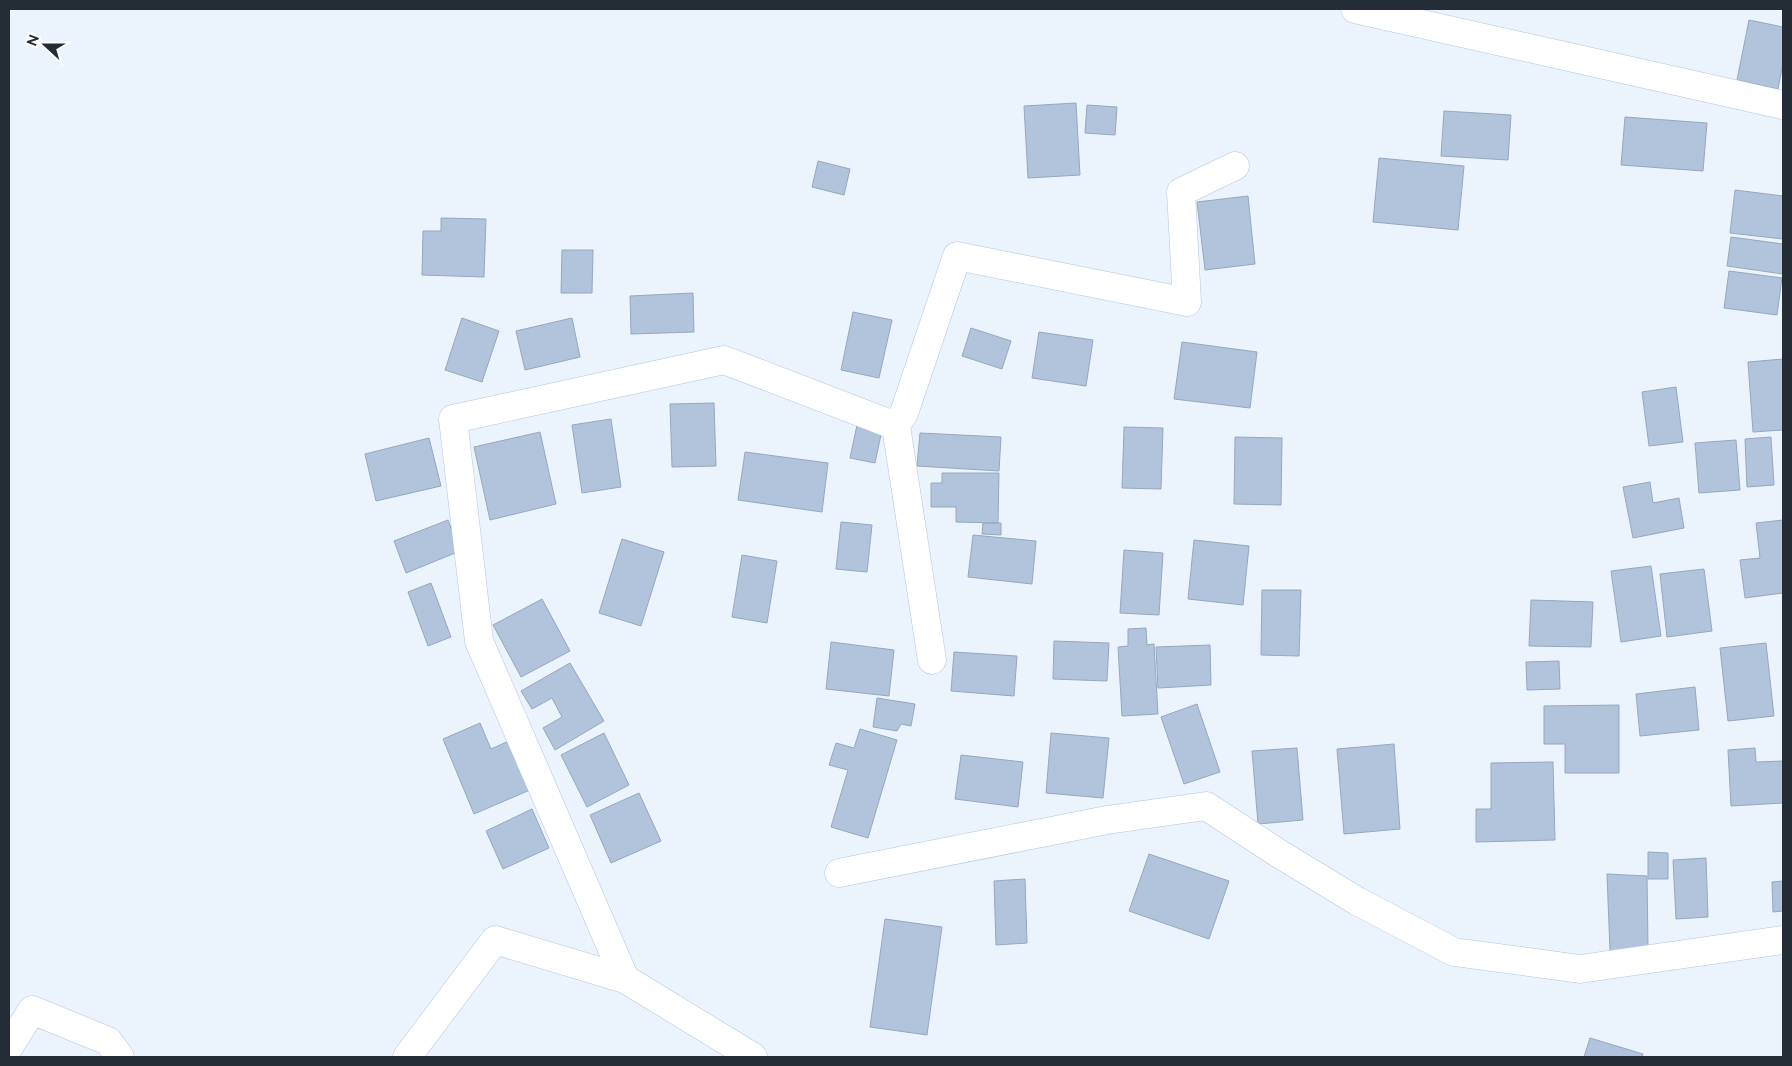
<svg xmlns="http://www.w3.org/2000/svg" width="1792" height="1066" viewBox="0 0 1792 1066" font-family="Raleway,sans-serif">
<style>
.building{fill:#b1c4dc;stroke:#95a8c0}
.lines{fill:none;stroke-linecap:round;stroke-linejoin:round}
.minor-casing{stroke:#b3c6de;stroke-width:29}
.minor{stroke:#fff;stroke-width:28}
</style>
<rect width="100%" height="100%" fill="#ebf3fd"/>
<!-- building -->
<path class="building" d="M 1749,20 L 1783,27 L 1783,63 L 1778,89 L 1737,80 Z
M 1076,103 L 1080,175 L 1028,178 L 1024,106 Z
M 1087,105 L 1117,107 L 1115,135 L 1085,133 Z
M 1444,111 L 1511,115 L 1508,160 L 1441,156 Z
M 1625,117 L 1707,123 L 1703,171 L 1621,165 Z
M 1379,158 L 1464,166 L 1458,230 L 1373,222 Z
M 818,161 L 850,169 L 844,195 L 812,187 Z
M 1735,190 L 1783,196 L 1783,239 L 1730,233 Z
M 1248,196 L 1255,264 L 1205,270 L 1197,202 Z
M 441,218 L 486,219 L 484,277 L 422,275 L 423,231 L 441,231 Z
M 1731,237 L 1783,244 L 1783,274 L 1727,266 Z
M 562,250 L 593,250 L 592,293 L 561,293 Z
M 1729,271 L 1782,278 L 1777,315 L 1724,308 Z
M 693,293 L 694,332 L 631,334 L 630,296 Z
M 853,312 L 892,320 L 879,378 L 841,370 Z
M 462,318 L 499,331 L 482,382 L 445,370 Z
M 572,318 L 580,357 L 525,370 L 516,331 Z
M 971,328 L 1011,341 L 1002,369 L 962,356 Z
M 1039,332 L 1093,340 L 1086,386 L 1032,378 Z
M 1182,342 L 1257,352 L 1250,408 L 1174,399 Z
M 1783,359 L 1783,430 L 1753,432 L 1748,362 Z
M 1676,387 L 1683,442 L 1649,446 L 1642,392 Z
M 714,403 L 716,466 L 672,467 L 670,404 Z
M 611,419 L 621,487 L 582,493 L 572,425 Z
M 857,425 L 882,430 L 875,463 L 850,458 Z
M 1124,427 L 1163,428 L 1161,489 L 1122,488 Z
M 540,432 L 556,504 L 490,520 L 474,447 Z
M 920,433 L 1001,437 L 999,471 L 917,466 Z
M 1235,437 L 1282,438 L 1281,505 L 1234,504 Z
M 1771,437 L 1774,485 L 1747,487 L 1745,439 Z
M 429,438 L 441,486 L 376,501 L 365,454 Z
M 1736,440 L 1740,490 L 1699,493 L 1695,443 Z
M 745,452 L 828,463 L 822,512 L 738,500 Z
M 942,473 L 999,473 L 998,523 L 956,522 L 956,507 L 931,507 L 931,483 L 942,483 Z
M 1650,482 L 1653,503 L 1679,498 L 1684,528 L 1633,538 L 1623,487 Z
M 448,520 L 460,551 L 406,573 L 394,541 Z
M 1783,520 L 1783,593 L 1745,598 L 1740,560 L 1760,558 L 1756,523 Z
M 841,522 L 872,525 L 867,572 L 836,569 Z
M 983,523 L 1001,523 L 1001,535 L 982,534 Z
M 973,535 L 1036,541 L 1032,584 L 968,577 Z
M 622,539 L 664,552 L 641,626 L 599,613 Z
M 1194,540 L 1249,546 L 1243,605 L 1188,599 Z
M 1124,550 L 1163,553 L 1159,615 L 1120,613 Z
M 742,555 L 777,561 L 767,623 L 732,617 Z
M 1651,566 L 1661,636 L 1621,642 L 1611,571 Z
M 1704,569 L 1712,631 L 1667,637 L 1660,574 Z
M 431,583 L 451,637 L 428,646 L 408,592 Z
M 1262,590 L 1301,590 L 1299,656 L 1261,655 Z
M 542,599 L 570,651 L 521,677 L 493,625 Z
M 1531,600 L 1593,602 L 1591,647 L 1529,646 Z
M 1146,628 L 1147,645 L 1154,644 L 1158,714 L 1122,716 L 1118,647 L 1128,646 L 1128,629 Z
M 1054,641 L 1109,643 L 1107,681 L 1053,679 Z
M 831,642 L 894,650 L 889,696 L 826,689 Z
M 1766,643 L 1774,716 L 1728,721 L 1720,648 Z
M 1210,645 L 1211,685 L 1158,688 L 1156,647 Z
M 954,652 L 1017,656 L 1014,696 L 951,691 Z
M 1559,661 L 1560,689 L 1527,690 L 1526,662 Z
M 570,663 L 604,721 L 555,750 L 543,728 L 562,717 L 552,698 L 532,709 L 521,691 Z
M 1695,687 L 1699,730 L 1640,736 L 1636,694 Z
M 877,698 L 915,704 L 911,726 L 901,724 L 897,731 L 873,727 Z
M 1197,704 L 1220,772 L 1184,784 L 1161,717 Z
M 1619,705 L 1619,773 L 1565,773 L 1565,744 L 1544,744 L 1544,706 Z
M 480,723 L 491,749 L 509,741 L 530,790 L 474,814 L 443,739 Z
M 860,729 L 897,740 L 868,838 L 831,827 L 848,770 L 829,765 L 836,743 L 854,748 Z
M 604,733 L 629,785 L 587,807 L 561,755 Z
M 1051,733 L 1109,738 L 1103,798 L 1046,793 Z
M 1394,744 L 1400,829 L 1344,834 L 1337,749 Z
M 1297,748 L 1303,820 L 1258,824 L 1252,751 Z
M 1755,748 L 1756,762 L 1783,761 L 1783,803 L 1731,806 L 1728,750 Z
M 961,755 L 1023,762 L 1018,807 L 955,799 Z
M 1553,762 L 1555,840 L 1476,842 L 1476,809 L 1491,809 L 1491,763 Z
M 639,793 L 661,841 L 611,863 L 590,815 Z
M 532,809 L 549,848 L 503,869 L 486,831 Z
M 1648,852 L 1668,853 L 1668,879 L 1648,879 Z
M 1149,854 L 1229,881 L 1209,939 L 1129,911 Z
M 1706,858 L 1708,917 L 1676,919 L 1673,860 Z
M 1607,874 L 1647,876 L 1648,949 L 1610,951 Z
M 1025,879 L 1027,943 L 996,945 L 994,881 Z
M 1783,881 L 1783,911 L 1773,912 L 1772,882 Z
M 885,919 L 942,927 L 927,1035 L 870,1027 Z
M 1590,1038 L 1643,1054 L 1642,1057 L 1584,1057 Z"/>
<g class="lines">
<defs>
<path id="minor" d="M 1355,9 L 1783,105
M 896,426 L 904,413 L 957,256 L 1187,302 L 1181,192 L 1235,166
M 839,873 L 1107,820 L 1206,806 L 1278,853 L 1357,901 L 1454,952 L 1580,969 L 1783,940
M 9,1047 L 32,1010 L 108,1041 L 120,1057
M 407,1057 L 495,940 L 625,979
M 753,1057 L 625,979 L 479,641 L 453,419 L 724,360 L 896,426 L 932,660"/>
</defs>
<!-- minor casing -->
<use href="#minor" class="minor-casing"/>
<!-- minor -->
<use href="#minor" class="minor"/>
</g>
<!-- border -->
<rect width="1792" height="1066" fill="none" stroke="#242c35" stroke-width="20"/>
<!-- north arrow -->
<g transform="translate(45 45) rotate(291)" stroke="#ffffff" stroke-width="4" paint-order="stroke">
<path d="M0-4L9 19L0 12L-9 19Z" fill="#242c35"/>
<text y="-8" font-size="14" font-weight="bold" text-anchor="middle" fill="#242c35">N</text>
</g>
</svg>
